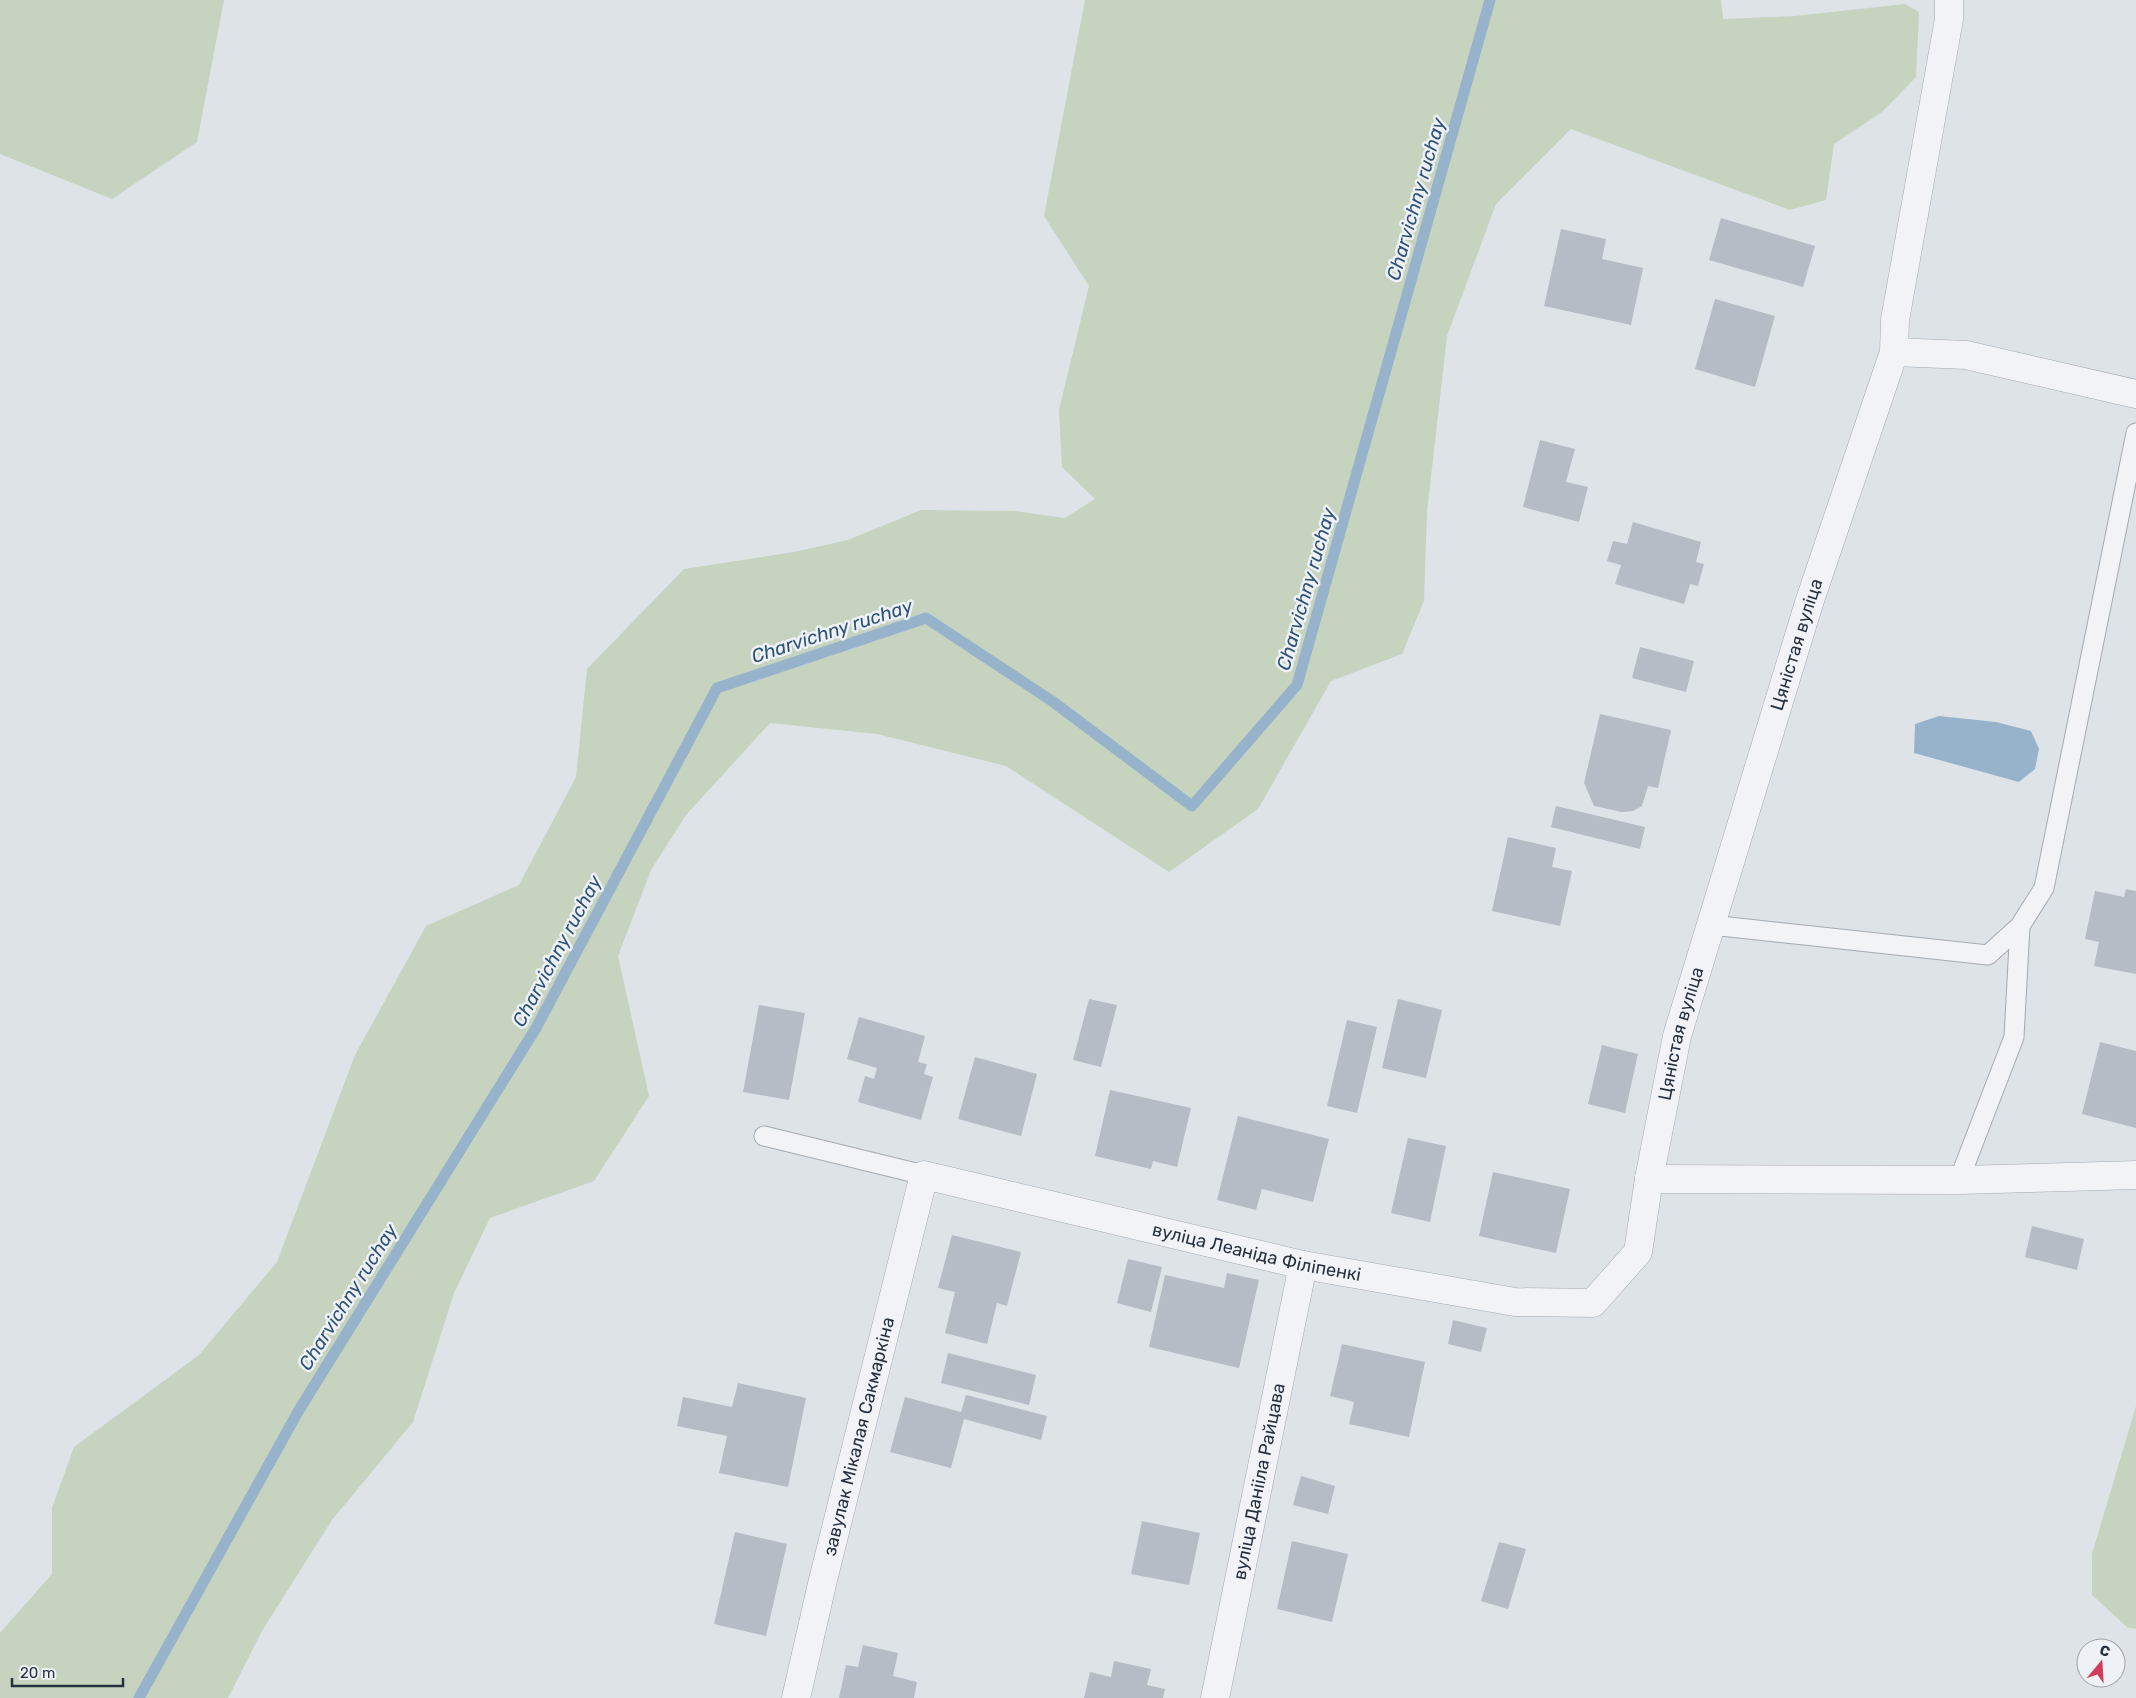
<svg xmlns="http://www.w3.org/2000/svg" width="2136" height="1698" viewBox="0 0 2136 1698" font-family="Rubik,sans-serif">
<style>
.green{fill:#c5d3bf}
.water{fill:#97b3cb}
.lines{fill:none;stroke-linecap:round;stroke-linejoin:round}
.stream{stroke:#97b3cb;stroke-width:11}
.building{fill:#b5bcc6}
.lane-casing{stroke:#a3aab2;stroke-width:21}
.street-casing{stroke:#a3aab2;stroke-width:29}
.lane{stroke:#f1f3f7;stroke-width:19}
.street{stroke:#f1f3f7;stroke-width:28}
.labels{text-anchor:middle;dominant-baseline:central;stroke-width:5;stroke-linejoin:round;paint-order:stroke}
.street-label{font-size:18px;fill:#263140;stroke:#eef1f6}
.water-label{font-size:19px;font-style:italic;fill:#2e5276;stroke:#eef1f6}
</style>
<rect width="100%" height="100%" fill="#dee3e8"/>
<!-- green -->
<path class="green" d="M 0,0 L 224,0 L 197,142 L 112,199 L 0,154 Z
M 1085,0 L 1721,0 L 1723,19 L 1795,16 L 1905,4 L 1919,12 L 1916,77 L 1882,112 L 1834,144 L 1826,200 L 1790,210 L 1571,129 L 1496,204 L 1447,336 L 1427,512 L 1424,601 L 1402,654 L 1331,681 L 1258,809 L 1169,872 L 1006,766 L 877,734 L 770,723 L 686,815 L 651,870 L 618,956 L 649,1096 L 594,1181 L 490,1218 L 454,1293 L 413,1422 L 332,1520 L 262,1631 L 228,1698 L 0,1698 L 0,1633 L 52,1574 L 52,1508 L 74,1447 L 199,1355 L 277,1262 L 355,1055 L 426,926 L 519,885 L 576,777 L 587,669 L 684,569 L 794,552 L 848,540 L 921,510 L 1015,511 L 1065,518 L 1095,499 L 1062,467 L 1059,410 L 1089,286 L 1044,216 Z
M 2136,1406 L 2136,1629 L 2127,1627 L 2092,1595 L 2092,1554 Z"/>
<!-- water -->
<path class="water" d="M 1939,716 L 1996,722 L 2031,731 L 2039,749 L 2035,769 L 2019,782 L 1914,753 L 1915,724 Z"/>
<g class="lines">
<!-- stream -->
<path class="stream" d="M 139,1698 L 299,1410 L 536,1028 L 717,688 L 926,618 L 1052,701 L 1192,806 L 1297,685 L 1490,0"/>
</g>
<!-- building -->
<path class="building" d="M 1721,218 L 1815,246 L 1803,287 L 1709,260 Z
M 1561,229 L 1606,239 L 1602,259 L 1643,268 L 1631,325 L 1544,306 Z
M 1715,299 L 1775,316 L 1755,387 L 1695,369 Z
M 1540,440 L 1575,449 L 1566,482 L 1588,487 L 1579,522 L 1523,507 Z
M 1633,522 L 1701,542 L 1696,562 L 1704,564 L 1698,586 L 1690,584 L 1684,604 L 1615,584 L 1621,565 L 1607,561 L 1613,541 L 1627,544 Z
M 1640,647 L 1694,661 L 1686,692 L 1632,678 Z
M 1600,714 L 1671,730 L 1658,788 L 1648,786 L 1642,806 L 1633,811 L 1622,812 L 1594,806 L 1584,783 Z
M 1556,806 L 1645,827 L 1640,849 L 1551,827 Z
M 1508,837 L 1556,848 L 1552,867 L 1572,871 L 1560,926 L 1492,911 Z
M 2126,889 L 2136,891 L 2136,974 L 2094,966 L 2099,942 L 2085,939 L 2095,891 L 2124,897 Z
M 1089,999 L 1117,1005 L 1101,1067 L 1073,1060 Z
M 1398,999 L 1442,1010 L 1426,1078 L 1382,1068 Z
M 759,1005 L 805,1013 L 789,1100 L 743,1092 Z
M 859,1017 L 925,1036 L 918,1062 L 927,1064 L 924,1074 L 933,1077 L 921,1120 L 858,1102 L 865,1076 L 874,1079 L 877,1068 L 847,1059 Z
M 1347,1020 L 1377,1027 L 1357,1113 L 1327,1106 Z
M 2100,1042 L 2136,1051 L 2136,1128 L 2082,1114 Z
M 1602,1045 L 1638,1054 L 1625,1113 L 1588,1104 Z
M 975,1057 L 1037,1074 L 1021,1136 L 958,1119 Z
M 1110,1090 L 1191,1108 L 1177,1167 L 1153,1161 L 1151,1169 L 1095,1156 Z
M 1238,1116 L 1329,1139 L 1313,1202 L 1262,1189 L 1256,1210 L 1217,1200 Z
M 1408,1138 L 1446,1146 L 1430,1222 L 1391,1213 Z
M 1493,1172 L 1570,1189 L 1556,1253 L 1479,1236 Z
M 2032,1226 L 2084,1239 L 2077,1270 L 2025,1257 Z
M 952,1235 L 1021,1252 L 1007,1306 L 997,1303 L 987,1344 L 945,1333 L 955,1292 L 938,1288 Z
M 1128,1259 L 1162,1267 L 1151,1312 L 1117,1303 Z
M 1227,1273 L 1259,1280 L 1239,1368 L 1149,1347 L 1165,1275 L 1224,1288 Z
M 1453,1320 L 1487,1328 L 1481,1352 L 1448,1344 Z
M 1342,1344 L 1425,1362 L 1409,1437 L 1349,1424 L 1354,1402 L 1330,1396 Z
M 948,1353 L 1036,1375 L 1029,1405 L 941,1383 Z
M 738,1383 L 806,1398 L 788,1487 L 719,1473 L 727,1436 L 677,1426 L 683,1397 L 732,1407 Z
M 966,1395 L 1047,1416 L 1041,1440 L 964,1419 L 951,1468 L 890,1452 L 905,1397 L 961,1412 Z
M 1301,1476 L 1335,1486 L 1328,1514 L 1293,1505 Z
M 1142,1521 L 1200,1533 L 1189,1585 L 1131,1574 Z
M 735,1532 L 787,1544 L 766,1636 L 714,1624 Z
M 1292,1541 L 1348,1554 L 1332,1622 L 1277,1609 Z
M 1499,1542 L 1526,1549 L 1508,1609 L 1481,1601 Z
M 863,1645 L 898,1653 L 893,1676 L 917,1682 L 914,1698 L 839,1698 L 846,1665 L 858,1667 Z
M 1114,1661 L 1151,1669 L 1147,1685 L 1165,1689 L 1163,1698 L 1084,1698 L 1090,1672 L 1111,1677 Z"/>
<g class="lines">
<defs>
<path id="lane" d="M 1711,925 L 1988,955 L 2020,926 L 2044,888 L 2136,433
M 764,1136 L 924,1175
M 1959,1180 L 2014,1037 L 2020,926"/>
<g id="street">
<path d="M 1894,352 L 1966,355 L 2136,394"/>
<path d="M 1649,1179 L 1959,1180 L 2136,1175"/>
<path id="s1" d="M 796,1698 L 822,1584 L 924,1175 L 1303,1265 L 1515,1302 L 1593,1303 L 1638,1252 L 1649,1179 L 1677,1036 L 1809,603 L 1894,352 L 1895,320 L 1949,19 L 1949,0"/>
<path id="s2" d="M 1215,1698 L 1303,1265"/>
</g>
</defs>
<!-- lane casing -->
<use href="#lane" class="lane-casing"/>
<!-- street casing -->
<use href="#street" class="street-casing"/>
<!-- lane -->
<use href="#lane" class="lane"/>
<!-- street -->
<use href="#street" class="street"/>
</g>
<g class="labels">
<!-- street labels -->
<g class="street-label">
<text stroke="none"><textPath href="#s1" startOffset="1918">Цяністая вуліца</textPath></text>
<text stroke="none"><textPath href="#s1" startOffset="1512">Цяністая вуліца</textPath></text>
<text stroke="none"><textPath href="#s1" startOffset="880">вуліца Леаніда Філіпенкі</textPath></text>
<text stroke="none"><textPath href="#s1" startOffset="269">завулак Мікалая Сакмаркіна</textPath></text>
<text stroke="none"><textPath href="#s2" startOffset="221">вуліца Данііла Райцава</textPath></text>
</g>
<!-- water labels -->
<g class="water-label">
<text transform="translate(1416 199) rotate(-74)">Charvichny ruchay</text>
<text transform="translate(1306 589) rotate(-74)">Charvichny ruchay</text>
<text transform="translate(832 631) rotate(-18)">Charvichny ruchay</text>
<text transform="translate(557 951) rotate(-62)">Charvichny ruchay</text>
<text transform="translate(348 1297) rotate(-58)">Charvichny ruchay</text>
</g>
</g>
<!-- north arrow -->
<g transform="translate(2101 1663) rotate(18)"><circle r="24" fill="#eef1f6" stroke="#9ea4ad"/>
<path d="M0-4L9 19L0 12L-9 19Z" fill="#d53c5b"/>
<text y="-8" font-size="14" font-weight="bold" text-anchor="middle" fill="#263140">С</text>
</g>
<!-- scale -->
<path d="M12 1678v8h111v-8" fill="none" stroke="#263140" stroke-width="2.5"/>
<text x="20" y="1678" font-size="15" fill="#263140" stroke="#eef1f6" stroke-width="4" paint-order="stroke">20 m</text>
</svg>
